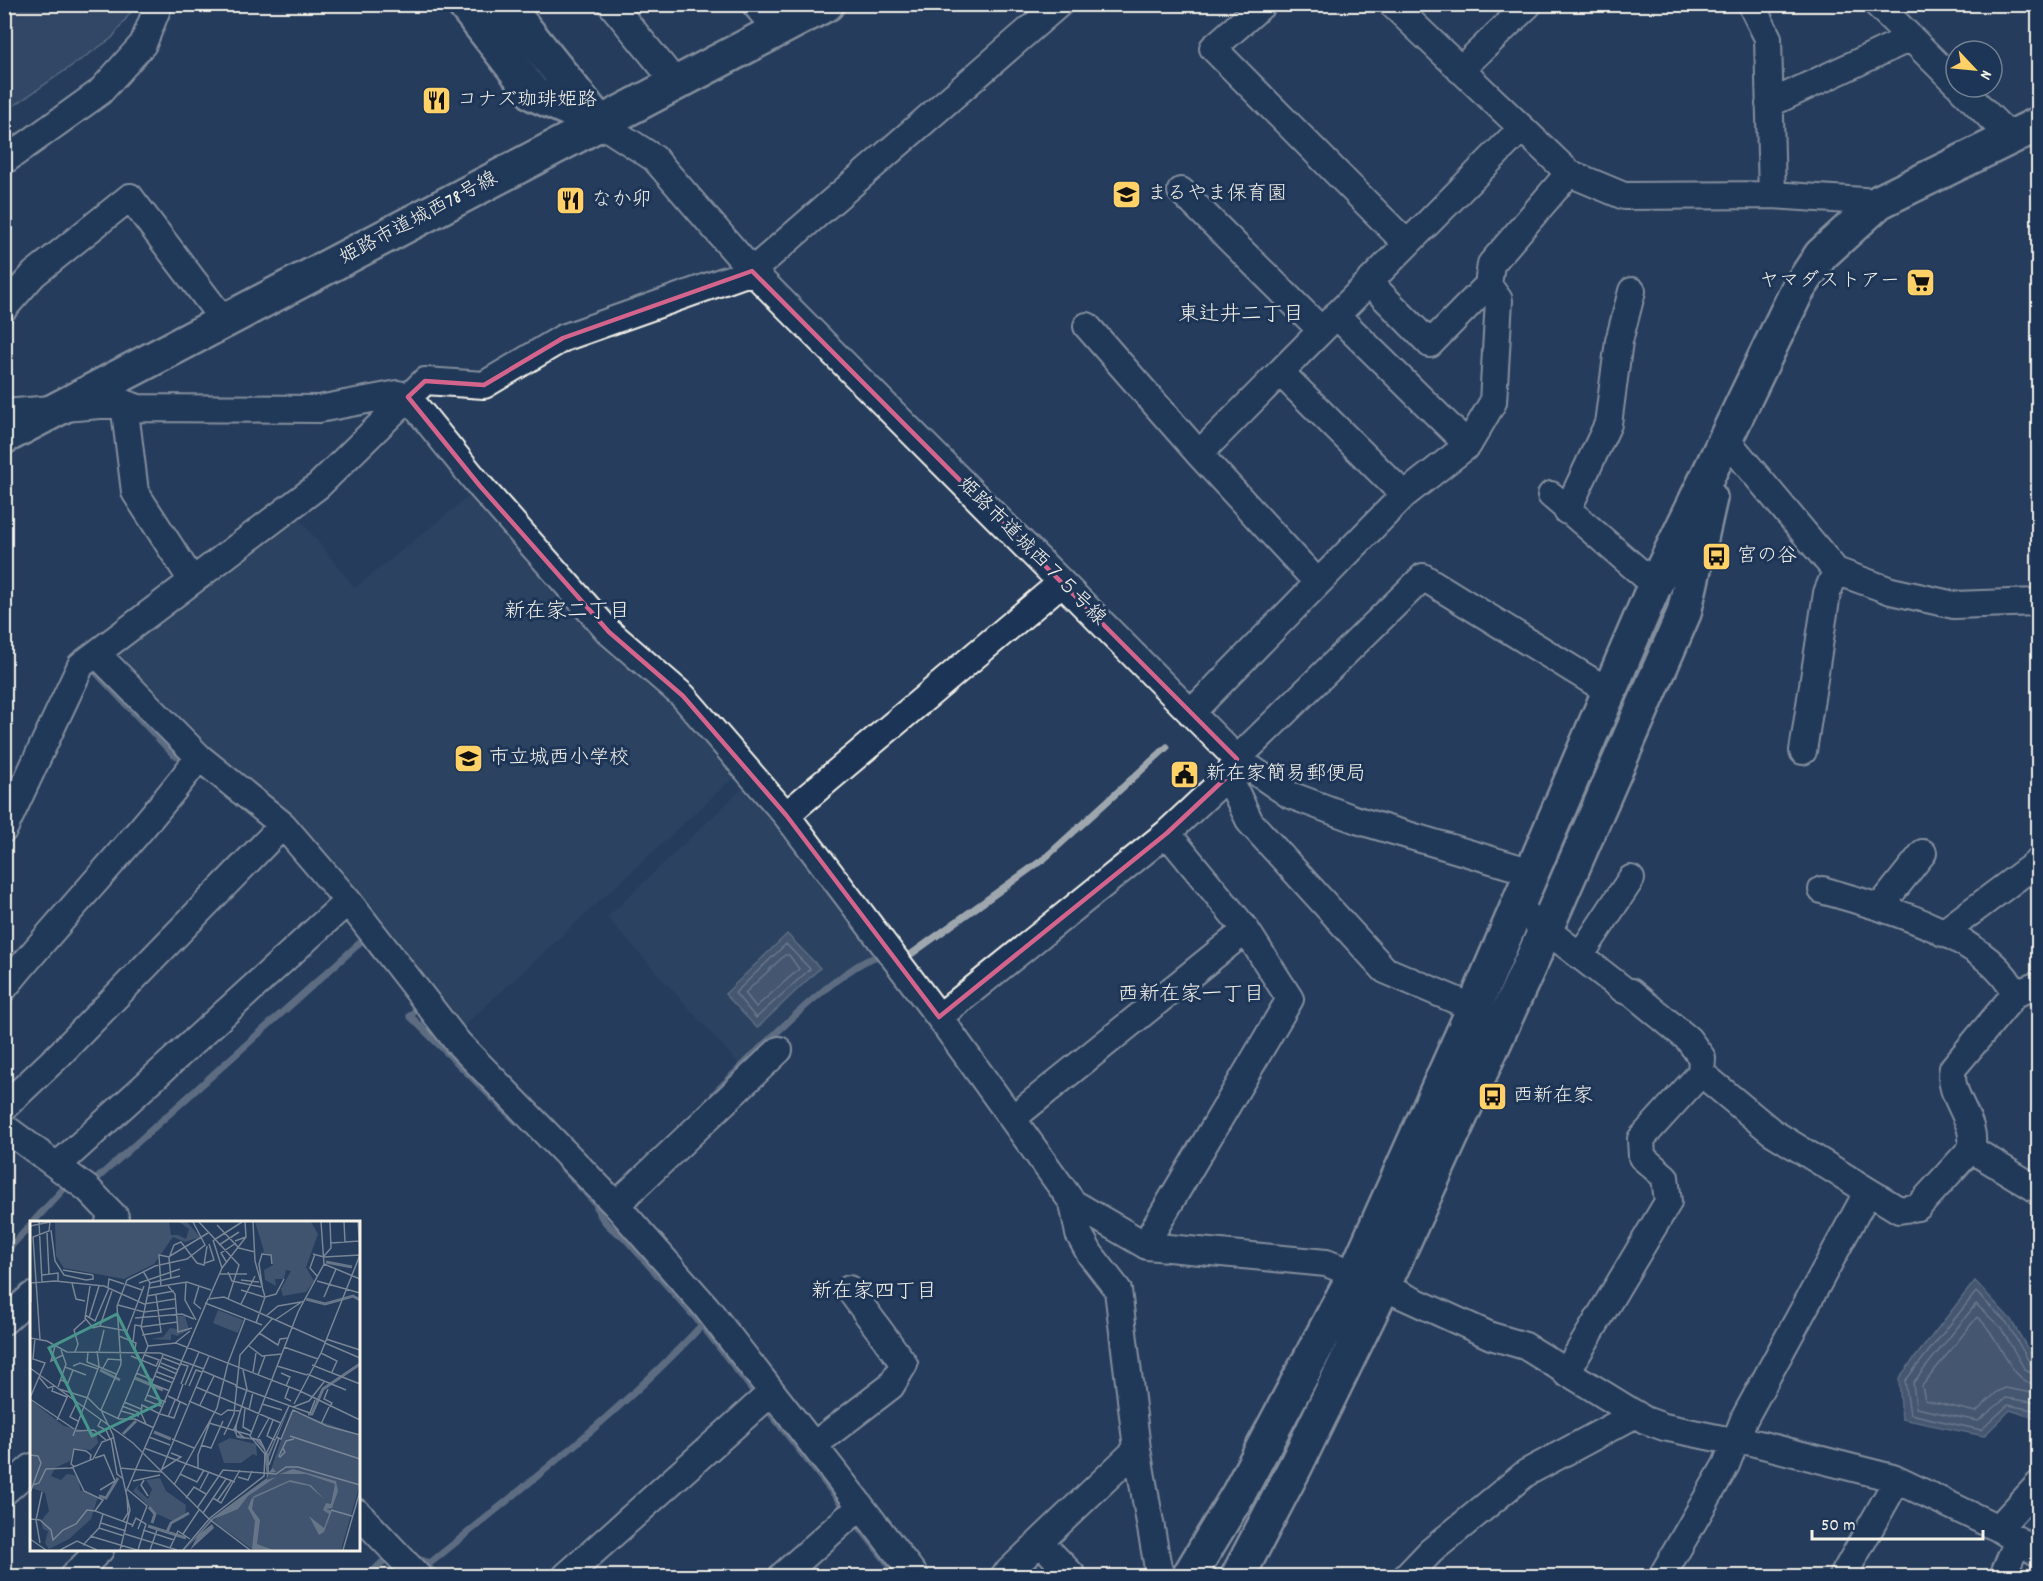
<svg xmlns="http://www.w3.org/2000/svg" width="2043" height="1581" viewBox="0 0 2043 1581" font-family="Dekko,'Klee One',sans-serif">
<style>
.built{fill:#334966}
.green{fill:#40546f;stroke:#9aa2ac;stroke-width:1.5}
.water{fill:#677588;stroke:#9fa7ae;stroke-width:1.5}
.lines{fill:none;stroke-linecap:round;stroke-linejoin:round}
.shore{stroke:#bcbfc2;stroke-width:1.5}
.stream{stroke:#9fa7ae;stroke-width:7}
.street-casing{stroke:#f4f1e8;stroke-width:30}
.secondary-casing{stroke:#f4f1e8;stroke-width:38}
.street{stroke:#1d3557;stroke-width:26}
.secondary{stroke:#1d3557;stroke-width:33}
.marked{fill:none;stroke:#d4648c;stroke-width:4.5;stroke-linejoin:round}
.labels{text-anchor:middle;dominant-baseline:central;stroke-width:6;stroke-linejoin:round;paint-order:stroke}
.poi-label{font-size:20px;fill:#f4f1e8;stroke:#1d3557;text-anchor:start}
.street-label{font-size:20px;fill:#f4f1e8;stroke:#1d3557}
.neighbourhood-label{font-size:21px;fill:#f4f1e8;stroke:#1d3557}
.inset-river{fill:none;stroke:#677588;stroke-width:3}
.inset-road{fill:none;stroke:#788595;stroke-width:1.5}
.view{fill:#48958c;fill-opacity:0.15;stroke:#48958c;stroke-width:3}
.inset-edge{fill:none;stroke:#f4f1e8;stroke-width:3}
</style>
<rect width="100%" height="100%" fill="#263d5d"/>
<filter id="ink" filterUnits="userSpaceOnUse"><feTurbulence type="fractalNoise" baseFrequency=".0167" numOctaves="2"/><feDisplacementMap in="SourceGraphic" scale="12" xChannelSelector="R" yChannelSelector="G"/><feConvolveMatrix kernelMatrix="1 2 1 2 8 2 1 2 1" color-interpolation-filters="sRGB"/></filter>
<g filter="url(#ink)">
<!-- built -->
<path class="built" d="M 473,493 L 666,696 L 733,778 L 464,1026 L 451,1020 L 122,664 L 118,647 L 295,513 L 355,588 Z
M 745,786 L 818,872 L 877,951 L 802,1008 L 738,1063 L 607,917 Z"/>
<!-- green -->
<path class="green" d="M 4,5 L 5,4 L 136,5 L 112,38 L 12,107 L 5,107 Z"/>
<!-- water -->
<path class="water" d="M 787,934 L 820,968 L 757,1028 L 725,994 Z
M 1975,1281 L 2011,1320 L 2038,1367 L 2038,1414 L 2035,1418 L 2010,1410 L 1984,1436 L 1902,1419 L 1899,1378 Z"/>
<g class="lines">
<!-- shore -->
<path class="shore" d="M 786,944 L 810,969 L 756,1018 L 735,993 Z
M 785,955 L 789,955 L 799,969 L 756,1007 L 745,993 Z
M 2038,1368 L 2031,1365 L 2007,1323 L 1976,1292 L 1905,1381 L 1910,1414 L 1981,1430 L 2008,1405 L 2038,1411
M 2038,1376 L 2025,1370 L 2001,1328 L 1976,1304 L 1913,1383 L 1916,1408 L 1978,1421 L 2006,1398 L 2038,1403
M 2038,1385 C 2009,1384 2000,1334 1977,1317 L 1922,1386 L 1925,1400 L 1976,1412 L 1997,1392 L 2005,1388 L 2038,1394"/>
<!-- stream -->
<path class="stream" d="M 88,669 L 95,671 L 174,755 L 189,760
M 359,932 L 374,954
M 899,955 L 910,955 L 1045,858 L 1167,747
M 416,1004 L 419,1007 L 410,1016 L 516,1121
M 714,1094 C 744,1065 848,955 885,955
M 560,1165 L 596,1204 C 598,1217 612,1231 623,1236 L 702,1325 L 758,1397
M 91,1184 L 362,941
M 33,1222 L 70,1182
M 4,1253 L 32,1224
M 765,1406 L 898,1576
M 412,1557 L 430,1563 C 523,1488 620,1413 702,1325
M 424,1563 L 437,1576
M 368,1576 L 391,1554"/>
<defs>
<path id="street" d="M 611,4 L 676,83
M 755,4 L 776,29
M 1263,4 L 1213,48 L 1407,244
M 1392,4 L 1569,173 L 1624,196 L 1772,195 L 1879,202
M 1751,4 L 1768,38 L 1772,195
M 1877,4 L 1956,83
M 1460,70 L 1529,4
M 1960,87 L 2011,138
M 1769,104 L 1910,38
M 600,123 L 654,158 L 752,271 L 1237,759 L 1290,795 L 1357,820 L 1532,872
M 4,161 L 100,92 L 143,44 L 159,4
M 1181,191 L 1321,330
M 1369,282 L 1430,344 L 1488,285 L 1491,264 L 1569,173
M 4,308 L 34,274 L 130,197 L 224,321
M 1336,315 L 1468,445
M 1087,326 L 1199,454 L 1317,582
M 1280,372 L 1404,495
M 124,403 L 135,492 L 191,579
M 4,413 L 124,403 L 138,408 L 319,409 L 398,394 L 408,397 L 480,486 L 609,632 L 683,696 L 786,815 L 939,1017 L 1073,1203 L 1147,1246 L 1326,1263 L 1355,1274 L 1491,1336 L 1525,1346 L 1645,1420 L 1664,1427 L 1736,1442 L 1747,1441 L 1893,1478 L 1998,1528 L 2038,1553
M 1725,438 L 1836,571 L 1891,591 L 1954,605 L 2038,602
M 1199,454 L 1521,129
M 1551,495 L 1655,585
M 1567,511 L 1608,424 L 1619,341 L 1632,291
M 97,654 L 199,757 L 283,825 L 348,901 L 458,1043 L 616,1205 L 706,1307 L 915,1576
M 1191,713 L 1404,495 L 1468,445 L 1493,402 L 1499,300 L 1488,285
M 1803,751 L 1827,593 L 1836,571
M 1228,776 L 1250,822 L 1385,970 L 1474,1008
M 786,815 L 1061,583
M 4,829 L 81,665 L 318,486 L 425,381 L 484,385 L 563,338 L 752,271 L 1059,4
M 1822,890 C 1880,907 1989,935 2015,994
M 1517,907 L 1624,990 L 1631,992 L 1688,1039 L 1702,1058 L 1701,1073 L 1772,1132 L 1899,1210 L 1918,1207 L 1971,1149 C 1979,1121 1946,1096 1953,1068 L 2015,994 L 2038,985
M 1880,907 L 1923,853
M 1943,933 L 2038,862
M 1580,956 L 1631,879
M 4,988 C 68,909 139,837 199,757
M 939,1017 L 1167,833 L 1228,776 L 1237,759 L 1423,577 L 1608,691
M 4,1107 L 60,1054 L 283,825
M 1013,1118 L 1246,930
M 4,1127 L 88,1189 L 115,1217 L 109,1222
M 1971,1149 L 2038,1190
M 57,1166 L 348,901
M 1073,1203 L 1079,1234 L 1090,1254 L 1118,1290 L 1137,1449 L 1158,1568 L 1163,1576
M 616,1205 L 779,1050
M 1147,1246 L 1153,1231 L 1290,999 L 1246,930 L 1167,833
M 4,1321 L 32,1296
M 1566,1373 L 1668,1202 L 1665,1177 L 1642,1157 L 1641,1139 L 1701,1073
M 814,1445 L 891,1386 L 904,1364 L 849,1289
M 4,1492 L 32,1467
M 358,1513 L 418,1576
M 1998,1528 L 2038,1485
M 1040,1542 L 1073,1576
M 73,1576 L 100,1550
M 566,1576 L 772,1392
M 782,1576 L 847,1518 L 862,1508
M 1004,1576 L 1137,1449
M 1407,1576 L 1431,1551 L 1526,1473 L 1636,1414
M 1662,1576 L 1726,1465 L 1744,1419 L 1867,1193
M 1843,1576 L 1897,1480
M 2003,1576 L 2018,1540"/>
<path id="secondary" d="M 464,4 L 534,94 L 600,123
M 505,4 L 596,118
M 4,437 L 827,4
M 1189,1576 L 1239,1493 L 1355,1274 L 1474,1008 L 1653,589 L 1797,291 L 1821,255 L 1879,202 L 2038,124
M 1238,1576 L 1295,1467 L 1383,1287 L 1546,929 L 1684,613 L 1710,498"/>
</defs>
<!-- street casing -->
<use href="#street" class="street-casing"/>
<!-- secondary casing -->
<use href="#secondary" class="secondary-casing"/>
<!-- street -->
<use href="#street" class="street"/>
<!-- secondary -->
<use href="#secondary" class="secondary"/>
</g>
</g>
<!-- marked area -->
<path d="M0 0H2043V1581H0ZM 752,271 L 1237,759 L 1228,776 L 1167,833 L 939,1017 L 786,815 L 683,696 L 609,632 L 480,486 L 408,397 L 425,381 L 484,385 L 563,338 Z" fill="#263d5d" fill-opacity=".55" fill-rule="evenodd"/>
<path class="marked" d="M 752,271 L 1237,759 L 1228,776 L 1167,833 L 939,1017 L 786,815 L 683,696 L 609,632 L 480,486 L 408,397 L 425,381 L 484,385 L 563,338 Z"/>
<!-- icons -->
<defs>
<symbol id="restaurant-square" viewBox="-11 -11 22 22"><rect x="-9" y="-9" width="18" height="18" rx="4" fill="#ffd166" stroke="#1d3557"/><path d="M-5-6h1v4h1v-4h1v4h1v-4h1v5L-1.5 .5V6h-2V.5L-5-1ZM5-6V6H3V1.5H1.5Q1.5-4 5-6Z" fill="#111"/></symbol>
<symbol id="school-square" viewBox="-11 -11 22 22"><rect x="-9" y="-9" width="18" height="18" rx="4" fill="#ffd166" stroke="#1d3557"/><path d="M0-5L7-2L0 1L-7-2ZM-4 1L0 2.5L4 1V4Q0 6-4 4Z" fill="#111"/></symbol>
<symbol id="supermarket-square" viewBox="-11 -11 22 22"><rect x="-9" y="-9" width="18" height="18" rx="4" fill="#ffd166" stroke="#1d3557"/><path d="M-6-5.5h2.5l.6 2H6L4.5 2H-2.5L-4.4-4H-6ZM-1.5 3.2a1.3 1.3 0 1 0 .1 0ZM3 3.2a1.3 1.3 0 1 0 .1 0Z" fill="#111"/></symbol>
<symbol id="bus-square" viewBox="-11 -11 22 22"><rect x="-9" y="-9" width="18" height="18" rx="4" fill="#ffd166" stroke="#1d3557"/><path d="M-5-6H5V4H4V6H2V4H-2V6H-4V4H-5ZM-3.5-4V0h7V-4ZM-3.5 1.2v1.5H-2V1.2ZM2 1.2v1.5H3.5V1.2Z" fill="#111"/></symbol>
<symbol id="civic-square" viewBox="-11 -11 22 22"><rect x="-9" y="-9" width="18" height="18" rx="4" fill="#ffd166" stroke="#1d3557"/><path d="M-.6-6.5H3V-4.5H.6V-3L4-1V1h2V6H-6V1h2V-1L-.6-3ZM-1.2 2.5V6h2.4V2.5Z" fill="#111"/></symbol>
</defs>
<g fill-rule="evenodd">
<use href="#restaurant-square" x="420" y="84" width="33" height="33"/>
<use href="#school-square" x="1110" y="178" width="33" height="33"/>
<use href="#restaurant-square" x="554" y="184" width="33" height="33"/>
<use href="#supermarket-square" x="1904" y="266" width="33" height="33"/>
<use href="#bus-square" x="1700" y="540" width="33" height="33"/>
<use href="#school-square" x="452" y="742" width="33" height="33"/>
<use href="#civic-square" x="1168" y="758" width="33" height="33"/>
<use href="#bus-square" x="1476" y="1080" width="33" height="33"/>
</g>
<g class="labels">
<!-- poi labels -->
<g class="poi-label">
<text x="457" y="101">コナズ珈琲姫路</text>
<text x="1147" y="195">まるやま保育園</text>
<text x="592" y="201">なか卯</text>
<text x="1900" y="282" text-anchor="end">ヤマダストアー</text>
<text x="1737" y="557">宮の谷</text>
<text x="489" y="759">市立城西小学校</text>
<text x="1206" y="775">新在家簡易郵便局</text>
<text x="1513" y="1097">西新在家</text>
</g>
<!-- street labels -->
<g class="street-label">
<text transform="translate(419 219) rotate(-28)">姫路市道城西78号線</text>
<text transform="translate(1031 552) rotate(45)">姫路市道城西７５号線</text>
</g>
<!-- neighbourhood labels -->
<g class="neighbourhood-label">
<text x="1241" y="316">東辻井二丁目</text>
<text x="567" y="613">新在家二丁目</text>
<text x="1191" y="996">西新在家一丁目</text>
<text x="874" y="1293">新在家四丁目</text>
</g>
</g>
<!-- overview -->
<g transform="translate(30 1221)">
<rect width="330" height="330" fill="#263d5d"/>
<path d="M 25,1 L 139,1 L 141,14 L 148,14 L 156,18 L 159,8 L 149,1 L 157,1 L 170,16 L 155,21 L 143,16 L 124,43 L 94,58 L 34,47 L 26,35 ZM 225,1 L 281,1 L 288,13 L 276,46 L 284,60 L 276,71 L 253,75 L 251,68 L 261,50 L 256,49 L 254,58 L 245,58 L 246,65 L 235,59 L 234,49 L 243,44 L 241,33 L 232,32 L 225,40 L 234,30 ZM 188,89 L 213,99 L 208,112 L 183,102 ZM 147,95 L 155,95 L 159,109 L 147,115 L 141,113 L 141,119 L 120,118 L 133,116 L 140,107 L 148,108 ZM 0,179 L 34,205 L 66,212 L 68,222 L 61,229 L 44,228 L 40,240 L 25,247 L 21,255 L 31,259 L 37,253 L 44,254 L 49,257 L 50,269 L 68,276 L 61,298 L 39,318 L 19,328 L 15,322 L 18,310 L 13,308 L 11,300 L 19,290 L 15,272 L 0,266 ZM 261,190 L 330,214 L 330,263 L 311,329 L 223,329 L 183,300 L 237,260 ZM 200,217 L 226,223 L 227,235 L 223,233 L 211,242 L 194,242 L 188,223 ZM 130,257 L 136,270 L 156,284 L 155,296 L 145,301 L 127,293 L 103,270 L 109,263 L 107,268 L 118,278 L 122,268 L 116,259 Z" fill="#40546f"/>
<path d="M 260,185 L 239,236 L 239,251 L 243,247 L 246,251 L 239,252 L 237,259 L 246,256 L 218,275 L 208,288 L 184,298 L 171,312 L 182,303 L 184,307 L 160,329 L 167,316 L 154,329 L 182,297 L 237,257 L 234,229 L 225,219 L 207,217 L 203,208 L 207,200 L 207,214 L 229,219 L 238,233 ZM 263,248 L 306,260 L 308,270 L 302,287 L 296,288 L 302,290 L 294,311 L 289,314 L 279,295 L 294,307 L 299,293 L 293,289 L 296,282 L 301,283 L 305,263 L 276,253 L 250,253 ZM 260,259 L 281,264 L 294,278 L 279,265 L 259,261 L 224,277 L 222,288 L 230,299 L 227,323 L 243,329 L 222,328 L 225,300 L 218,287 L 221,279 L 224,275 Z" fill="#677588"/>
<path class="inset-river" d="M 296,41 L 322,46M 276,78 L 295,83 L 323,75 L 330,79M 70,149 L 90,159M 105,157 L 133,169M 278,193 L 282,193 L 293,168 L 330,143M 124,211 L 141,218M 93,213 L 106,200M 69,275 L 76,277 L 88,257M 119,286 L 125,293 L 122,302M 118,305 L 156,317M 137,311 L 141,302 L 159,292"/>
<path class="inset-road" d="M 9,1 L 12,61M 169,1 L 209,44 L 198,78M 223,1 L 225,40 L 235,76M 314,1 L 315,21M 328,1 L 330,31M 187,4 L 209,27 L 225,31M 0,5 L 20,1M 21,9 L 25,40 L 34,54 L 56,59 L 63,58 L 63,54M 17,12 L 19,53M 183,19 L 192,47M 184,19 L 212,1M 205,20 L 216,16 L 215,1M 301,22 L 329,20M 189,24 L 209,11M 283,33 L 294,36 L 330,34M 285,33 L 280,47 L 287,55M 140,35 L 178,12M 294,35 L 301,27 L 300,1M 175,42 L 184,39 L 179,23M 197,42 L 191,32 L 206,22M 294,43 L 330,58M 33,49 L 63,54M 113,50 L 120,62 L 111,106 L 118,125M 198,51 L 202,60 L 231,66M 190,53 L 217,53M 12,54 L 28,52 L 28,60M 141,57 L 139,37 L 144,24 L 151,21 L 167,42 L 174,44 L 177,25M 211,59 L 229,61M 287,60 L 330,72M 156,61 L 155,79 L 166,99M 0,62 L 25,60 L 74,65 L 114,83 L 145,78M 1,62 L 1,81M 42,62 L 46,78 L 55,80M 109,62 L 150,48M 120,62 L 150,55M 95,63 L 112,69M 60,65 L 55,97 L 63,107 L 70,105M 138,65 L 145,73 L 148,111 L 162,107M 169,65 L 164,82 L 171,88M 78,66 L 79,58 L 94,63M 131,66 L 129,34 L 139,36M 119,67 L 157,61 L 181,69M 233,70 L 229,43 L 232,33 L 241,34 L 242,43M 217,71 L 211,69 L 234,76M 117,75 L 144,70M 294,76 L 306,48M 179,77 L 192,47 L 216,16M 175,82 L 232,104M 211,83 L 225,55M 88,84 L 114,91 L 145,87M 55,94 L 65,100 L 79,67M 236,95 L 248,85 L 271,81M 59,97 L 69,65M 105,97 L 152,93 L 164,98M 245,99 L 273,80M 226,102 L 235,76 L 246,73 L 254,58M 70,105 L 97,110 L 114,65M 70,105 L 82,70M 111,106 L 147,101M 229,112 L 248,124 L 250,118 L 258,117M 112,114 L 131,111 L 126,74M 89,115 L 106,122 L 105,128M 0,117 L 17,120 L 37,131 L 130,132 L 174,148M 10,118 L 3,16 L 19,10 L 20,1M 296,118 L 330,129M 103,121 L 105,104 L 111,105M 145,122 L 160,110M 295,122 L 330,137M 25,125 L 21,140 L 33,134M 219,125 L 232,135 L 252,133M 254,126 L 288,138M 69,130 L 74,109M 45,131 L 48,123 L 44,109 L 56,98M 58,131 L 57,141 L 86,153M 291,132 L 307,140 L 302,151M 101,135 L 126,145 L 129,139 L 115,134M 133,137 L 151,144M 131,142 L 148,149M 282,144 L 330,163M 43,145 L 50,142 L 68,148M 129,145 L 147,153M 247,145 L 277,154M 35,146 L 56,154M 0,147 L 103,222 L 179,298 L 220,329M 73,147 L 78,138 L 92,139M 213,149 L 217,168 L 205,208 L 214,217M 173,150 L 206,164M 127,151 L 145,158M 223,151 L 226,132M 106,152 L 123,159M 251,152 L 260,156 L 256,165M 277,153 L 316,169M 228,154 L 235,135M 125,155 L 143,162M 9,156 L 18,167 L 25,165M 31,159 L 38,162 L 43,149M 122,163 L 140,170M 151,163 L 158,145 L 151,143M 155,164 L 169,131M 159,165 L 166,149 L 172,151M 205,165 L 263,186 L 279,180 L 294,161M 28,166 L 36,143 L 31,129M 166,166 L 251,202M 259,166 L 255,177 L 261,180M 23,167 L 22,170 L 37,176M 29,168 L 58,177 L 70,189 L 89,198 L 105,198 L 124,207M 298,168 L 294,178 L 302,182 L 300,186M 117,174 L 136,181M 138,175 L 157,184M 0,177 L 15,142 L 3,138 L 5,117M 0,178 L 44,208M 147,180 L 153,163M 159,180 L 191,194 L 198,189 L 210,190M 47,181 L 40,196 L 48,200M 94,181 L 111,188M 232,183 L 252,189M 264,183 L 291,132 L 330,34M 170,184 L 184,155M 92,185 L 110,192M 133,186 L 115,179 L 133,134M 263,186 L 280,192 L 285,179M 215,187 L 213,206 L 222,211M 219,189 L 223,171M 91,190 L 109,195M 130,193 L 144,197 L 150,181M 138,196 L 145,179M 88,197 L 118,125 L 146,122 L 270,170 L 330,199M 27,199 L 38,174M 71,199 L 68,205 L 76,209 L 80,218M 243,199 L 237,215 L 245,219M 179,202 L 220,214M 116,203 L 111,192 L 112,184 L 130,193M 291,203 L 299,186M 46,210 L 64,209 L 76,219M 194,214 L 204,193 L 210,134 L 242,98M 43,215 L 69,145 L 67,130M 260,215 L 330,238M 119,216 L 140,224M 246,216 L 251,218 L 263,189 L 297,205 L 330,214M 221,217 L 230,219 L 235,229M 228,217 L 239,197M 81,218 L 87,253 L 92,257M 142,218 L 164,227M 171,224 L 181,227 L 193,200M 114,227 L 205,261M 253,227 L 255,231 L 250,236 L 249,235 L 256,220 L 264,218M 0,234 L 8,235 L 11,242 L 0,272M 235,235 L 259,185M 65,237 L 74,234 L 85,260 L 70,269M 239,244 L 249,217M 45,246 L 41,243 L 44,228 L 56,230 L 61,234 L 60,239M 43,247 L 54,270 L 73,279 L 65,290 L 103,304M 90,247 L 132,251M 168,247 L 168,234 L 181,198M 131,249 L 151,236 L 141,232M 131,250 L 179,135M 150,253 L 167,261 L 174,249M 208,256 L 218,259 L 222,250M 114,259 L 111,264 L 118,275M 103,260 L 130,254M 3,264 L 9,262 L 16,248 L 41,247 L 63,238 L 72,221 L 83,217M 144,264 L 187,187 L 198,142 L 215,98M 170,268 L 179,251M 98,269 L 117,285 L 108,308M 96,271 L 178,78 L 194,76 L 295,121M 156,277 L 164,266 L 176,273M 183,277 L 191,282 L 210,249M 187,280 L 202,259M 167,287 L 193,249 L 246,253 L 256,246 L 268,246 L 330,264M 301,289 L 322,295M 173,292 L 196,258M 0,298 L 10,299 L 21,309 L 23,319 L 33,309 L 46,303 L 57,289 L 65,290M 93,300 L 98,292 L 97,276M 71,302 L 96,310M 102,306 L 106,297 L 116,303 L 108,329M 69,307 L 94,315M 113,309 L 144,319M 95,313 L 147,329M 153,313 L 169,289M 60,315 L 107,329M 0,318 L 16,329M 10,322 L 6,299 L 12,271M 53,324 L 69,307 L 73,293M 140,327 L 148,310 L 160,318M 30,329 L 47,320 L 67,329M 90,329 L 100,289 L 83,214 L 71,189 L 91,143 L 87,85 L 97,59 L 125,45 L 157,38 L 175,24 L 163,1M 120,329 L 127,309M 153,329 L 180,297 L 234,255 L 235,233 L 220,215 L 268,91 L 294,43 L 291,1M 313,329 L 330,270"/>
<path class="view" d="M 87,93 L 131,182 L 62,215 L 19,127 Z"/>
<rect width="330" height="330" class="inset-edge"/>
</g>
<!-- margin -->
<rect width="2043" height="1581" fill="none" stroke="#1d3557" stroke-width="24"/>
<rect x="12" y="12" width="2019" height="1557" fill="none" stroke="#f4f1e8" stroke-width="2" filter="url(#ink)"/>
<!-- north arrow -->
<g transform="translate(1974 69) rotate(116)"><circle r="28" fill="#1d3557" stroke="#738091" stroke-width="1.5"/>
<path d="M0-4.5L10 22L0 15L-10 22Z" fill="#ffd166"/>
<text y="-9" font-size="16" font-weight="bold" text-anchor="middle" fill="#f4f1e8">N</text>
</g>
<!-- scale -->
<path d="M1812 1530v9h171v-9" fill="none" stroke="#f4f1e8" stroke-width="3"/>
<text x="1821" y="1530" font-size="18" fill="#f4f1e8" stroke="#1d3557" stroke-width="4.5" paint-order="stroke">50 m</text>
</svg>
